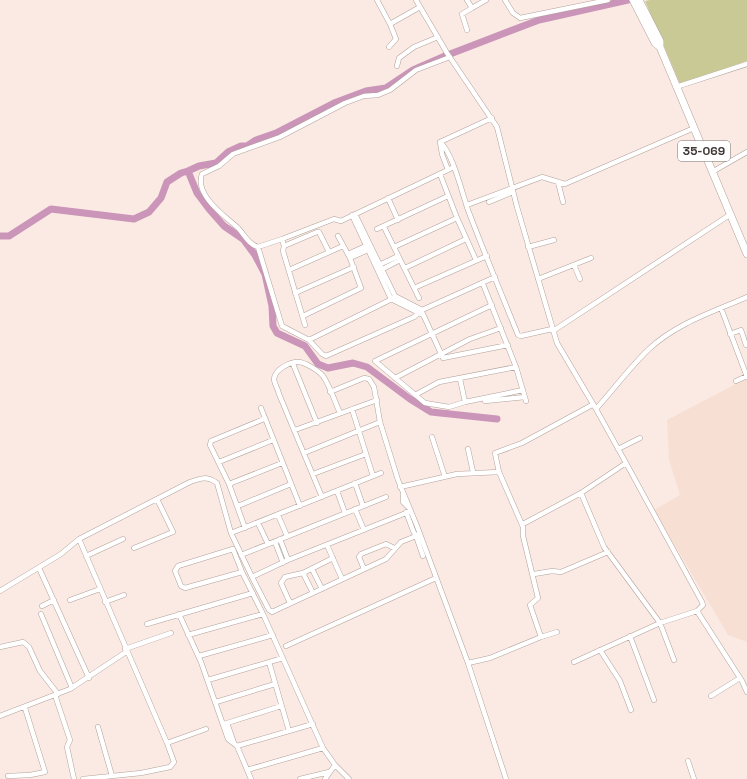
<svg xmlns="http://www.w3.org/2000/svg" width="747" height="779" viewBox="0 0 747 779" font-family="'Space Grotesk',sans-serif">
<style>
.built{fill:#f8dfd4}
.green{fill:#c8c994}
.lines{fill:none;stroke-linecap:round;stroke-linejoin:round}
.river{stroke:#ca95b8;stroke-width:7}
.minor-casing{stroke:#b1a29b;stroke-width:5.5}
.primary-casing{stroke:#b1a29b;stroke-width:8}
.minor{stroke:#fff;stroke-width:4.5}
.primary{stroke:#fff;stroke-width:7}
.labels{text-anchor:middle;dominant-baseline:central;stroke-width:4;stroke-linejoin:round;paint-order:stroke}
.shield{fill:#fff;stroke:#797472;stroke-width:1}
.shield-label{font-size:12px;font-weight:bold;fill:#3f3836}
</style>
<rect width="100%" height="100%" fill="#fbeae3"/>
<!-- built -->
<path class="built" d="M 747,378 L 747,642 L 728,635 L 654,510 L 680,495 L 669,460 L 667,420 Z"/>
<!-- green -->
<path class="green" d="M 650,0 L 747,0 L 747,61 L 680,84 L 645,1 Z"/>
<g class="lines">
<!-- river -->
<path class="river" d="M 188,171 L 199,166 L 216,163 L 228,152 L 241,146 L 247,146 L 256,140 L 276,133 L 334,103 L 366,91 L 386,88 L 413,70 L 445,56 L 539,20 L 628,0
M 0,236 L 9,236 L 51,209 L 134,219 L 149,212 L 161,198 L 167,182 L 181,173 L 188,171 L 197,193 L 209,209 L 224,226 L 243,239 L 255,255 L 265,274 L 272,306 L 273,326 L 277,333 L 305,346 L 318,364 L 328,368 L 353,363 L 367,367 L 410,399 L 431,412 L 497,419"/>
<defs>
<path id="minor" d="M 377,0 L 390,24
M 416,0 L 447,53 L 497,127 L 517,207 L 557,343 L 596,409
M 467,0 L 472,8 L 486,0
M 505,0 L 513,13 L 520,18 L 608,0
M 467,30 L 462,14 L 472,8
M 389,47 L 396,39 L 390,24 L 420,7
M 397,66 L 399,58 L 414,47 L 438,37
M 676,87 L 747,64
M 492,118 L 440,142 C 453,153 462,193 468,210 C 484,252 501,293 518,335 L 521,336 L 552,329
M 440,142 L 442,154 L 448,170
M 712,172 L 747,152
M 440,174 L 457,218 L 476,260
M 558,182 L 563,202
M 388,198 L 398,220
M 489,202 L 513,192
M 467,205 L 542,177 L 565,184 L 694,128
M 355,214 L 395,296 L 422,310
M 352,215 L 391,299 L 423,315
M 384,227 L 419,298
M 377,229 L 448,196
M 282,239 L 334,219 L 341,221 L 454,167
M 284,246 L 282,239 L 258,247 C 248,244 244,234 238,228 C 225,216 194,195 202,174 L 219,166 L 233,154 L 280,137 L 345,103 L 364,96 L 378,95 L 390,90 L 416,70 L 450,57
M 258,247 L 282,326 L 309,340 L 322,354 L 326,356 L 414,317 L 422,310 L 495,277
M 394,247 L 457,218
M 528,247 L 554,240
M 348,254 L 368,245
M 350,258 L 370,249
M 574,265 L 580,279
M 377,266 L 398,256
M 405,268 L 466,239
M 289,270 L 343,246
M 379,271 L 400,260
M 538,279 L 591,258
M 483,284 L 516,367 L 526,401
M 414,288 L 487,256
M 295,293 L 354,267
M 747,297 C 713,312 677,323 649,349 C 630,367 614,389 596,409 L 626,463 L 581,493 L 604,547 L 660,623 L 697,611 L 742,681 L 747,692
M 721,308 L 747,377
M 422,312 L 443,358 L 508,345
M 303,316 L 361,288 L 350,258 L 338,236
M 305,325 L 283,251 L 284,246 L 317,232 L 319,232 L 329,252
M 553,331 L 731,214
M 730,334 L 741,330 L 746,345
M 309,340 L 394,298
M 293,364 L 317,423
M 395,378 L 470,339 L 501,328
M 460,379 L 465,402 L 523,390
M 736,381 L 747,376
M 330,392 L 364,378 L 369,379 L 374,387 L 380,422 L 398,480 L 417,526 L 468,663 L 506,779
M 415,395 L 439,382 L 516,367
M 485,401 L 525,397
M 465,402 L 449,407 L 425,403 L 375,361 L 492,305
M 261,408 L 300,506
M 352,409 L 373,476
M 295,430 L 377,400
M 432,437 L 445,477
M 468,449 L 473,472
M 618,449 L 640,438
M 304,453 L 380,422
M 219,462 L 273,440
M 626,463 L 702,602 L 703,605 L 697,611
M 313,474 L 366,454
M 355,483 L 363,506
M 229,484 L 282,463
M 400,487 L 457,474 L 499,472
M 337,491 L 345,513
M 403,493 L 403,502 L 410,509
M 322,497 L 279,394 C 278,389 274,383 274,379 C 275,369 290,362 298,362 C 305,362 319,371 323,376 C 330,386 335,402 340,413
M 238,506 L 291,484
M 355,509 L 364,530
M 406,512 L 414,533 L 418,537
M 278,515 L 287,536
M 258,523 L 268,544
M 523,524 L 581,493
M 245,528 L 229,484 L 210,445 L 211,441 L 264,419
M 231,533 L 381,473
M 79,539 L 167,743 L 174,762 L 170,767 L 141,773 L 83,779
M 280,539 L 288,560
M 275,542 L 283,563
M 327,545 L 342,579
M 134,548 L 173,532 L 157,499
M 241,555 L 386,497
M 86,556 L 123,539
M 39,568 L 89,678
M 312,569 L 322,589
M 364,569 L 359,557 L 361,554 L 386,544 L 394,548
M 242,572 L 185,588 L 181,586 L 175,571 L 178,566 L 233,549 L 242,572 L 263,614 L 323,748 L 335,765 L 349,779
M 303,573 L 313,593
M 534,574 L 552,571 L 561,572 L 608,552
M 252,577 L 269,610 L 272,612 L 386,559 L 401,542 L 416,536 L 423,556
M 0,591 L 61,554 L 79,539 L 190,482 C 201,478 207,476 217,483 L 231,533 L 252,577 L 288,560 L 411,511
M 70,600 L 100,589
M 105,602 L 124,595
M 290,603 L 281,583 L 285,577 L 303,573 L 333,558
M 42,606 L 54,600
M 41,614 L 72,688
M 179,614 L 201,662 L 228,739 L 237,746 L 251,779
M 147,624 L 253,593
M 188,635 L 263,614
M 630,636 L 654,700
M 541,637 L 557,632
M 286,646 L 436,578
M 0,647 L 23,642 L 29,647 L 40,671 L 58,694
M 125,649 L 171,633
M 600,650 L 620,681 L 631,710
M 199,656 L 273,635
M 269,662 L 289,731
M 574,662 L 660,623 L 674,660
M 468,663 L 490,658 L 541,637 L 530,605 L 538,598 L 523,536 L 523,527 L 499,472 L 495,453 L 522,443 L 592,405
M 208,680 L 283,658
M 55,695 L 70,740 L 67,747 L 74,779
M 711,696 L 740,678
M 216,702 L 275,684
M 0,716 L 70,689 L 126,652
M 227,723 L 234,743
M 224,724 L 281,706
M 98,727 L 112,776
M 167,743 L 206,729
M 237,746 L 313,724
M 688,761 L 694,779
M 247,770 L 323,748
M 8,776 L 30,775 L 45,772 L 25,708
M 300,779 L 329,772
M 325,779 L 335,765"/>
<path id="primary" d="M 633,0 L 655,43 L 660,47
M 639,0 L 660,41 L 660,47 L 747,254"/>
</defs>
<!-- minor casing -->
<use href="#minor" class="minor-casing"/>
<!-- primary casing -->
<use href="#primary" class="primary-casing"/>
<!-- minor -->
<use href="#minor" class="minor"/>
<!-- primary -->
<use href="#primary" class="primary"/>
</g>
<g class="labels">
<!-- shield labels -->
<rect class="shield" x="678" y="141" width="52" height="20" rx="3"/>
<g class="shield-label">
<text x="704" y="151">35-069</text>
</g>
</g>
</svg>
